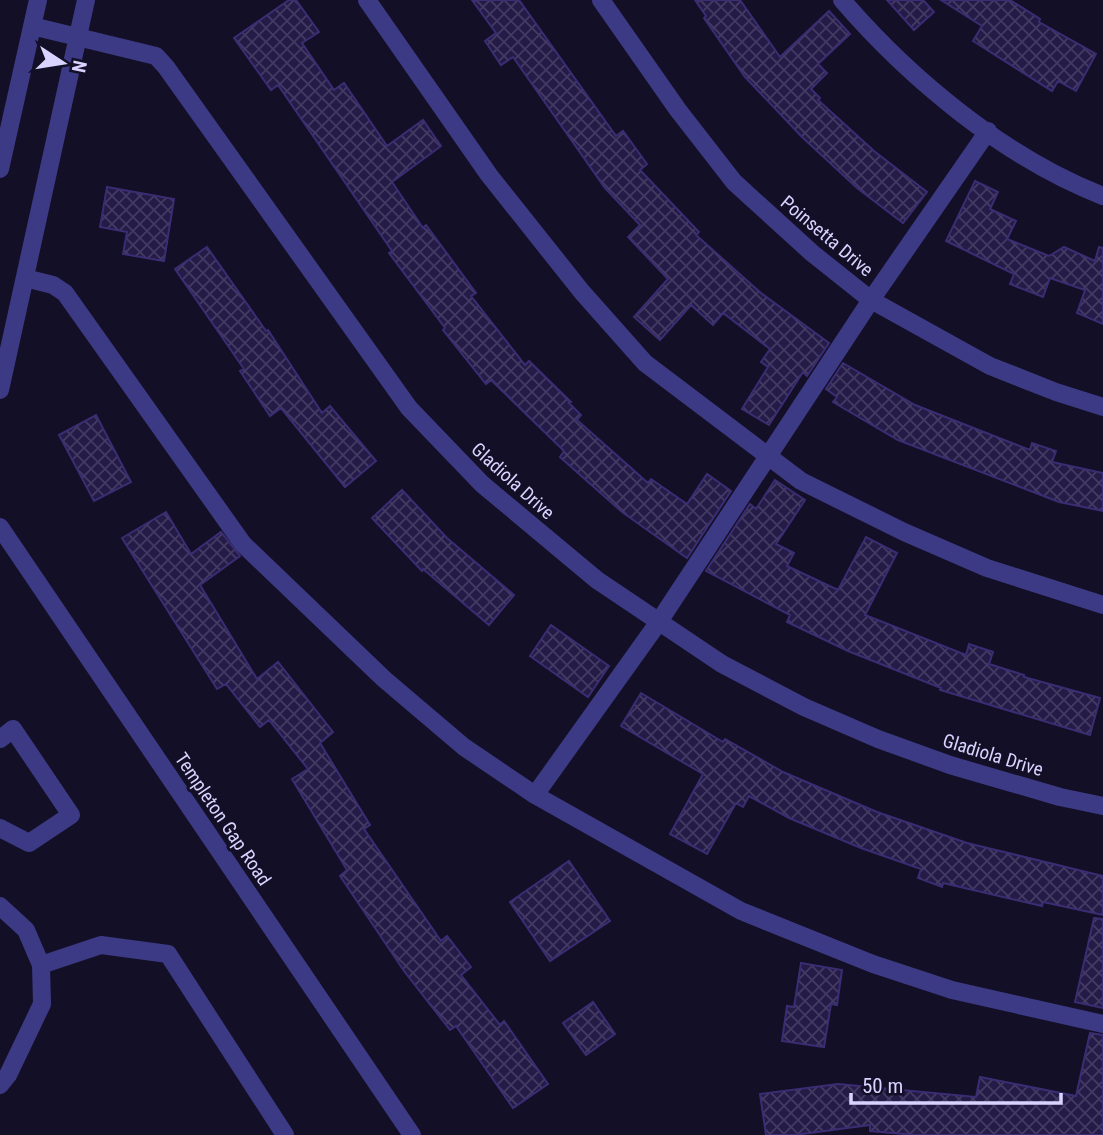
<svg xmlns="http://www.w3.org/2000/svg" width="1103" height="1135" viewBox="0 0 1103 1135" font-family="'Roboto Condensed',sans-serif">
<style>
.building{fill:url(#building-cross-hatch);stroke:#3b2d73;stroke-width:2}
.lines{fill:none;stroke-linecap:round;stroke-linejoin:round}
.minor{stroke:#3d3a85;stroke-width:18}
.labels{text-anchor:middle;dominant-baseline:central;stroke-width:6;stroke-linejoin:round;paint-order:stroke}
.street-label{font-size:19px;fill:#d9d4ff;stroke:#130f26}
</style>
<defs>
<pattern id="building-cross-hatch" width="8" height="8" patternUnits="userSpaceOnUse" patternTransform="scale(1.75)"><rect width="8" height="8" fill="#241b47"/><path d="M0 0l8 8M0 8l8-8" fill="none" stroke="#433b63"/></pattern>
</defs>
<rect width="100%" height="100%" fill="#130f26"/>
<!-- building -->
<path class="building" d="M 289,0 L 296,0 L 319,32 L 302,43 L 334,90 L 344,83 L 387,146 L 423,120 L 441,146 L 392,182 L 423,228 L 426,225 L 476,293 L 471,296 L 525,365 L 529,361 L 571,402 L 569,403 L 581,415 L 577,420 L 648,483 L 651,479 L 687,504 L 707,474 L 731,491 L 687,558 L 622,512 L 560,457 L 564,451 L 491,380 L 486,384 L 443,330 L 445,328 L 389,253 L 392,251 L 278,85 L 271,90 L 234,38 Z
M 472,0 L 519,0 L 616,136 L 623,131 L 647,164 L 640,170 L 699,232 L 696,235 L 761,293 L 829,343 L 807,376 L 803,372 L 769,425 L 742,409 L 768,367 L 761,362 L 770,349 L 723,313 L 713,325 L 691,305 L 660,340 L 634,317 L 668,279 L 628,237 L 640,225 L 605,188 L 513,57 L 501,65 L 485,41 L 496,33 Z
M 695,0 L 740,0 L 780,57 L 829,11 L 850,34 L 818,64 L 827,73 L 811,89 L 820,98 L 818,100 L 874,151 L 927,192 L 903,223 L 857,188 L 802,137 L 745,77 L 704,18 L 706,16 Z
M 887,0 L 923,0 L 934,12 L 914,30 Z
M 941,0 L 1010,0 L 1040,19 L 1039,22 L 1096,54 L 1076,91 L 1058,81 L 1052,91 L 973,41 L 982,26 Z
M 975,181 L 998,192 L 990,209 L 1016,221 L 1007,239 L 1049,256 L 1064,247 L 1095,261 L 1099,247 L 1103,248 L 1103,324 L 1077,313 L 1085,290 L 1050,278 L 1043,297 L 1010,284 L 1014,274 L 946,241 Z
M 107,187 L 174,199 L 164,261 L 123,254 L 127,232 L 100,227 Z
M 207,247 L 266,331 L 268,330 L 322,413 L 330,406 L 376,461 L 345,487 L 281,408 L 270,416 L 240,371 L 244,369 L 175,269 Z
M 843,363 L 915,405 L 1030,450 L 1032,443 L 1056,451 L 1052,462 L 1103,473 L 1103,511 L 1059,502 L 898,440 L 833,402 L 837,397 L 826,389 Z
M 96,415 L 131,482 L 94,501 L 59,435 Z
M 775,480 L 805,500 L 776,544 L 794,553 L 787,566 L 838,590 L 866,537 L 897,553 L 865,615 L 966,655 L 969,644 L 993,652 L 989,664 L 1024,675 L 1024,677 L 1100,698 L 1090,735 L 940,690 L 941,688 L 848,651 L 787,622 L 790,615 L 706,571 L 750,504 L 756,509 Z
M 402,490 L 447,538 L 514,595 L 489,625 L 423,569 L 422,571 L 372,518 Z
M 166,512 L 191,554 L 221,532 L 240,556 L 200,585 L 257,679 L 278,662 L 333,732 L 320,743 L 370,825 L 364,829 L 441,941 L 447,936 L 471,967 L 461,975 L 500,1025 L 504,1021 L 548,1084 L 513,1108 L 456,1026 L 450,1030 L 404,971 L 340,876 L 347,870 L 292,779 L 308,769 L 269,720 L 260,727 L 226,684 L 217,689 L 122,538 Z
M 551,625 L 609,666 L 588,697 L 530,656 Z
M 641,693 L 723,742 L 725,739 L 783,772 L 877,812 L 967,843 L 1103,876 L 1103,915 L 1043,902 L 1042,906 L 943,883 L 942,887 L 918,878 L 921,869 L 861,848 L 789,818 L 749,796 L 743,807 L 736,803 L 707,854 L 670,834 L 703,774 L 621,726 Z
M 569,861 L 610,921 L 550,961 L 510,902 Z
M 1094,918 L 1103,919 L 1103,1008 L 1075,1002 Z
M 801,963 L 842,970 L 837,1005 L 831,1004 L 824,1047 L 782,1041 L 787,1006 L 794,1007 Z
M 593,1002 L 615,1034 L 586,1055 L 563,1023 Z
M 1090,1033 L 1103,1035 L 1103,1135 L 915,1135 L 870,1131 L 870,1125 L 795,1135 L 766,1135 L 760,1094 L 838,1084 L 976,1097 L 980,1077 L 1076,1096 Z"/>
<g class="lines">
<!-- minor -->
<path class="minor" d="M 367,0 L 489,175 L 582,292 L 645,363 L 801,481 L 904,532 L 987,568 L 1103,605
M 601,0 L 678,110 L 734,182 L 812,253 L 871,300 L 990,366 L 1056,392 L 1103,407
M 842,0 C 910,79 1005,158 1103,196
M 32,26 L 156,56 L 166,67 L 409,408 L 482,484 L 597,580 L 722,664 L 804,707 L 878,739 L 950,765 L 1060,797 L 1103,806
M 0,169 L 38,0
M 25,278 L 53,285 L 65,293 L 243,544 L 384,679 L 464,747 L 535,795 L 741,911 L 873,964 L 952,990 L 1103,1024
M 0,390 L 86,0
M 0,527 L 412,1135
M 0,739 L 13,729 L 71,815 L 29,843 L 0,828
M 535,795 L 658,623 L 871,300 L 988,131
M 0,906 L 26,930 L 41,965 L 101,945 L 168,954 L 285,1135
M 0,1085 L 8,1075 L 42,1004 L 41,965"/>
</g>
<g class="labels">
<!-- street labels -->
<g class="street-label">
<text transform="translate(827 236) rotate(40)">Poinsetta Drive</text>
<text transform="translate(513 481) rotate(42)">Gladiola Drive</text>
<text transform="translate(993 755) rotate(17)">Gladiola Drive</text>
<text transform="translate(223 819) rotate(56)">Templeton Gap Road</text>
</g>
</g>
<!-- north arrow -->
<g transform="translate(63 63) rotate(102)" stroke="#130f26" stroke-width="5" paint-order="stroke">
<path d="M0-5L12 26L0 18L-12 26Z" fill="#d9d4ff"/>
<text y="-10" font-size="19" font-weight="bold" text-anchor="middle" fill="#d9d4ff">N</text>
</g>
<!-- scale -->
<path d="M851 1093v10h210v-10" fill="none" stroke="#d9d4ff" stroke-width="3.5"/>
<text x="862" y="1093" font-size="21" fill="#d9d4ff" stroke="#130f26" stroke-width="5" paint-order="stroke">50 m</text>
</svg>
